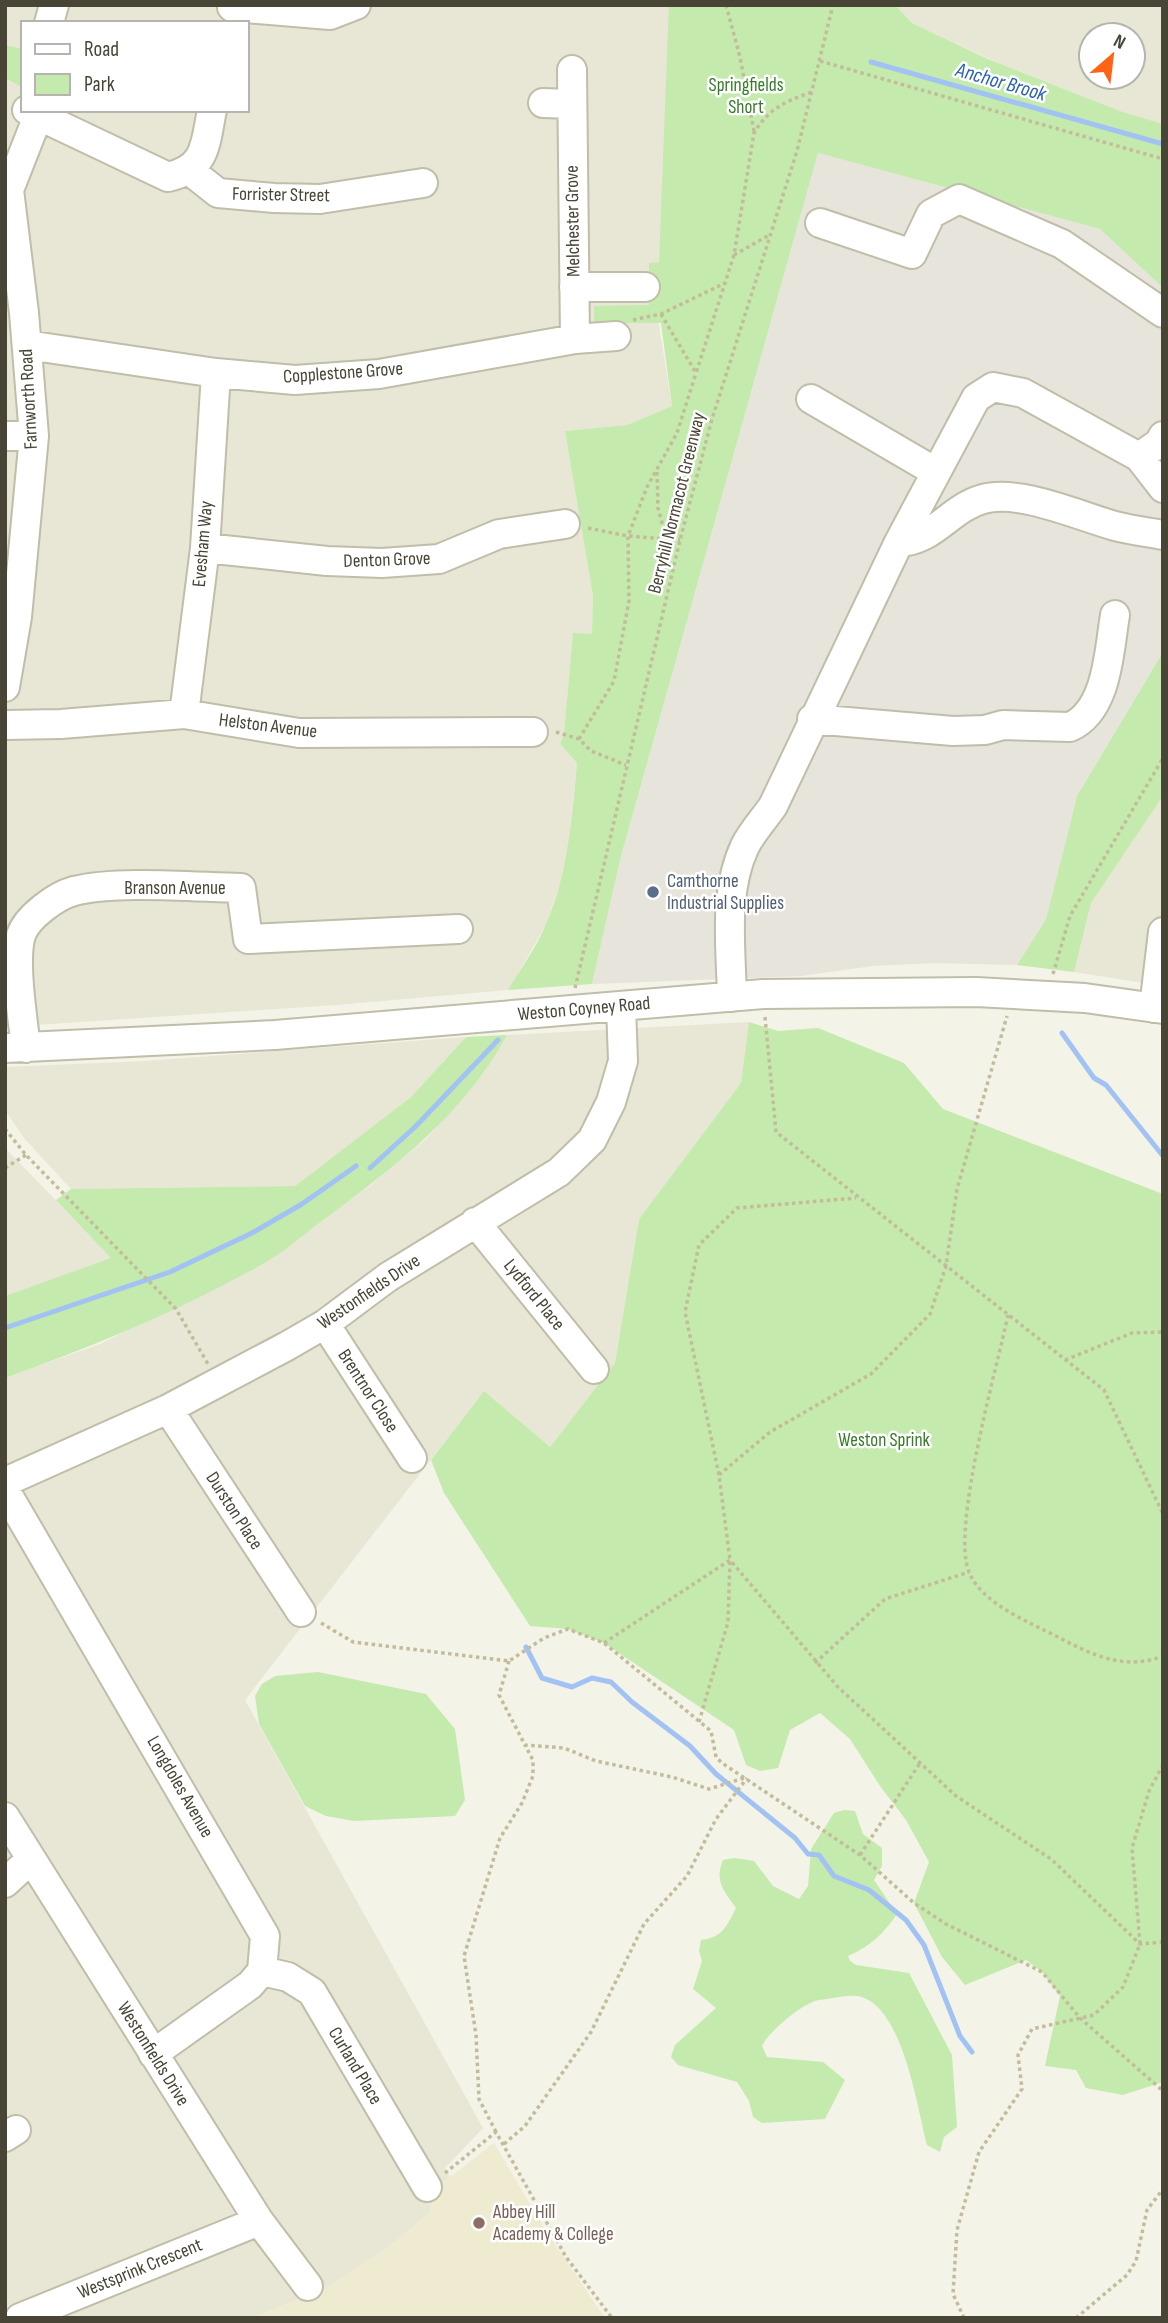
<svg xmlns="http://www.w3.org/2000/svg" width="1168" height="2323" viewBox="0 0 1168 2323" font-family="'Sofia Sans Condensed',sans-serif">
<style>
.residential{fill:#e8e6d5;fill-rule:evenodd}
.industrial{fill:#e7e4dc}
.education{fill:#eeebd0}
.green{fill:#c4eaae}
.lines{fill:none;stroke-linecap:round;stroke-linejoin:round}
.stream{stroke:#a1c2f3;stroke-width:5}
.minor-casing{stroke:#c0bda9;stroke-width:32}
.path{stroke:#c3bc9a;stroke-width:3.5;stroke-dasharray:3.5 3.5;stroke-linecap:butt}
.minor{stroke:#fff;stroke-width:28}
.service-dot{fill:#5c6f8a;stroke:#fff;stroke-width:2.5}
.education-dot{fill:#8d6e63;stroke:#fff;stroke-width:2.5}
.labels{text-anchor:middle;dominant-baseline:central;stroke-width:5;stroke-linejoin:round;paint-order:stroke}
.park-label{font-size:19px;fill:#367c26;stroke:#fff}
.street-label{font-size:19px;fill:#484436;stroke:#fff}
.service-label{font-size:19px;fill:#4e5e75;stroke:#fff;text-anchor:start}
.education-label{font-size:19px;fill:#785e54;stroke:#fff;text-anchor:start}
.water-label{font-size:21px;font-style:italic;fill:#2a61b9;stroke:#fff}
</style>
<rect width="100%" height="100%" fill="#f4f3e7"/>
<!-- residential -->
<path class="residential" d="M 5,5 L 672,5 L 659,262 L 649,264 L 672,406 L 627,425 L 565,431 L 593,596 L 592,634 L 573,634 L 564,733 L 560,744 L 577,763 L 569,843 L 560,883 L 546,925 L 508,990 L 337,1005 L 5,1027 L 5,78 L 23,88 L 23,110 L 247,110 L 247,23 L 23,23 L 23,49 L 5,45 Z
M 895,5 L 1163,5 L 1163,124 L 1120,111 L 994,61 L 912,23 ZM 1091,35 L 1133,35 L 1133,77 L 1091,77 Z
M 1163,796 L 1163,986 L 1074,972 L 1091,903 Z
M 749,1022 L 741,1083 L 639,1219 L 615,1363 L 550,1447 L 484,1391 L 245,1700 L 483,2128 L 445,2168 L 450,2177 L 436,2188 L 429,2214 L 384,2250 L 325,2289 L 251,2318 L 5,2318 L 5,1378 L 100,1344 L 267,1261 L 372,1184 L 428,1137 L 483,1074 L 507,1035 Z
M 466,1037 L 411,1097 L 295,1186 L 71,1189 L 24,1138 L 5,1110 L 5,1067 L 145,1061 Z
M 5,1147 L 6,1149 L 112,1258 L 5,1296 Z"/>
<!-- industrial -->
<path class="industrial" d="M 818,153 L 1100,229 L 1163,288 L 1163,652 L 1077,796 L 1046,919 L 1017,965 L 933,963 L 873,966 L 801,976 L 592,984 L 620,860 Z"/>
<!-- education -->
<path class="education" d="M 494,2143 L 546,2231 L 605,2318 L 251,2318 L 325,2289 L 384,2250 L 429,2214 L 436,2188 Z"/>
<!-- green -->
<path class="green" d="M 669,5 L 895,5 L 912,23 L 988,59 L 1120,111 L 1163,124 L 1163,288 L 1100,229 L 818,153 L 620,860 L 592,984 L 508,990 C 520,969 537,947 546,924 C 568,873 572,818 577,763 L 560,744 L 564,733 L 573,633 L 592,634 L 593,596 L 565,431 L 627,425 L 672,406 L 661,323 L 594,323 L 594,306 L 649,305 L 649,263 L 659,262 Z
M 5,45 L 23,49 L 23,88 L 5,78 Z
M 1163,652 L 1163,796 L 1091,903 L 1074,972 L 1017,965 L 1046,919 L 1077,796 Z
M 749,1022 L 778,1031 L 818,1028 L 904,1063 L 943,1109 L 1163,1194 L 1163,2082 L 1123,2095 L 1086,2088 L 1076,2070 L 1045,2066 L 1060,1996 L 1042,1972 L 1026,1960 L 965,1985 L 942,1957 L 914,1903 L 929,1862 L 906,1820 L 880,1786 L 850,1739 L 820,1713 L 790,1730 L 778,1768 L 760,1771 L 746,1765 L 734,1730 L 604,1643 L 568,1629 L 530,1626 L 444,1493 L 431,1460 L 484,1391 L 550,1447 L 615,1363 L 639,1219 L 741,1083 Z
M 507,1035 C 465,1113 395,1167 326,1218 C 306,1232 287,1250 266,1262 C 184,1309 94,1346 5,1378 L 5,1296 L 111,1258 L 56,1200 L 71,1189 L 295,1186 L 411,1097 L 466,1037 Z
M 318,1672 L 426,1694 L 455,1729 L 465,1800 L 455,1816 L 354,1821 L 326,1816 L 305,1806 L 259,1724 L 255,1696 L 262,1684 L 275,1676 Z
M 844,1810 L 855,1811 L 863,1834 L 882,1848 L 882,1866 L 874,1880 L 897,1914 C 883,1934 871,1946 848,1956 L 850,1961 L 856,1965 L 909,1973 L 952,2055 L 957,2127 L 944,2137 L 940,2152 L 927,2145 C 917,2108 903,2003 857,1996 C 845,1995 830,1999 819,2000 C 804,2002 768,2032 762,2046 L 767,2057 L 823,2062 L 845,2080 L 825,2119 L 762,2123 L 753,2117 L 749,2101 L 737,2082 L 678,2065 L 671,2057 L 675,2045 L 716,2008 L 693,1989 L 702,1961 L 699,1951 L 701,1940 C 722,1938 727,1926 736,1908 C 724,1891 714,1881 723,1860 L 734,1858 L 754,1861 L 773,1886 L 799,1899 L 808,1886 L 811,1849 L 834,1813 Z"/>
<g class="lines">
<!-- stream -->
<path class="stream" d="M 871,62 L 1163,144
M 1062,1033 L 1094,1078 L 1106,1085 L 1163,1156
M 370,1168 L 416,1126 L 498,1040
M 5,1328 L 170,1272 L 252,1233 L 302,1204 L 356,1166
M 526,1647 L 542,1678 L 572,1687 L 592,1678 L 611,1682 L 632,1702 L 690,1746 L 716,1774 L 795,1838 L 808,1854 L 819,1855 L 834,1876 L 869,1890 L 906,1920 L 924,1945 L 960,2036 L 972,2052"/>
<defs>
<path id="minor" d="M 232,7 L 330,15 L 356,5
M 49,23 L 54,5
M 572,70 L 575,339
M 543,103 L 571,104
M 27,110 L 168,177 C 207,168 205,144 212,110
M 189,170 L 218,193 L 274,198 L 320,199 L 423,183
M 820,223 L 912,254 L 931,214 L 959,199 L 1062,244 L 1163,313
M 574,287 L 645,287
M 27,345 L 216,373 L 295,380 L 379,374 L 575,339 L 616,336
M 811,399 L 934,471
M 5,436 L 34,436
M 1139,457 L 1163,488
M 899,542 C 934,541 950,508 983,499 C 1020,489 1079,516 1115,526 C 1130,530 1147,532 1163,535
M 205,548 L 327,561 L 382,563 L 439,559 L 499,534 L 565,524
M 5,687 L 17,617 L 34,436 L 24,313 L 9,190 L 38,116
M 184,714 L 205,548 L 216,373
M 812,719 L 953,731 L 985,730 L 1003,725 L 1070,727 C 1108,710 1109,650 1115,615
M 5,725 L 61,724 L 184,714 L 299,733 L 533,732
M 732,997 C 731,948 723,892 745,846 C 752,832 764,819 773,806 L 899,542 L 976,398 L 993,387 L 1023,393 L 1139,457 L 1159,443 L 1163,436
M 1154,1008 L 1163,932
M 5,1048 L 275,1035 L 763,994 L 976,992 L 1085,998 L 1163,1009
M 26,1048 C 23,1020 13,961 21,935 C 27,917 56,896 74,891 C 117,880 195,887 241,888 L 248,939 L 458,929
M 475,1222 L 594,1369
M 325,1324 L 412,1458
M 168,1409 L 301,1612
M 5,1482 L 168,1409 L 287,1346 L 325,1324 L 388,1277 L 559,1172 L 592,1140 L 611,1102 L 623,1061 L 621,1006
M 5,1490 L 265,1936 L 262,1971 L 250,1985 L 153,2054
M 5,1817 L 259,2221 L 308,2286
M 5,1883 L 30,1860
M 262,1971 L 288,1977 L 312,1992 L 427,2187
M 5,2137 L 16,2130
M 20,2318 L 259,2221"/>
</defs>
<!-- minor casing -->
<use href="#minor" class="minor-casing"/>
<!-- path -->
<path class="path" d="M 726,5 L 740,57 L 754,131
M 820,61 L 1163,159
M 734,255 L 771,234
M 661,314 L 696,373 L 734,255 L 754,133 C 769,108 786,101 812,92
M 633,320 L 661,314 L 725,283
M 657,472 L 658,508 L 666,538
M 588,528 L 628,536 L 680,540
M 556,732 L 579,739 L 591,751 L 626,765
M 579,739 L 614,681 L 629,601 L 628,536 L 647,487 L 677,433 L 696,373
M 1053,974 L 1070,916 L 1163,758
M 575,988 L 680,540 L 712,419 L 797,151 L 833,5
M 765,1017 L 776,1132 L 1104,1390 L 1163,1514
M 5,1129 L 26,1155 L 176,1309 L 208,1364
M 5,1168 L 26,1155
M 1008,1315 C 997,1368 951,1528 969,1572 C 982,1604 1029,1622 1058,1637 C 1092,1655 1125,1671 1163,1656
M 1065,1360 L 1132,1333 L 1163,1332
M 719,1475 L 770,1432 L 871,1374 L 930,1314 L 946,1266 L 957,1189 L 1007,1016
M 321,1623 L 353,1642 L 509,1661 L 544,1638 L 568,1629 L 604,1643 L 711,1731 L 716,1757 L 722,1763 L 860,1855 L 914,1903 L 946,1924 L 1042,1972 L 1080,2018 L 1163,2091
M 604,1643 L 730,1560 L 838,1687 L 956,1796 L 1051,1859 L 1140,1944 L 1163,1942
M 509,1661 L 499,1695 L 525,1745 L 564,1748 L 596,1761 L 672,1777 L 709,1789 L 744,1778
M 815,1663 L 885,1599 L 969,1572
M 699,1722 L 728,1622 L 730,1560 L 719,1475 L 685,1312 L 699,1245 L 737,1208 L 856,1198
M 860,1855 L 920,1763
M 496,2132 L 479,2099 L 476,2035 L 464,1956 L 500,1838 L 522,1803 L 533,1776 L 533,1760 L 525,1745
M 504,2144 L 525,2126 L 591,2032 L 644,1924 L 687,1876 L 716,1819 L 747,1778
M 445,2173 L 496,2132 L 566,2257 L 612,2318
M 964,2318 L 953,2294 L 957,2230 L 979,2152 L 1022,2089 L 1018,2055 L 1032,2029 L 1094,2015 L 1123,1987 L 1140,1944 L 1132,1848 L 1149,1791 L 1163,1765
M 1076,2318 L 1127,2275 L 1136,2261 L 1147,2210 L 1163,2189"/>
<!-- minor -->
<use href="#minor" class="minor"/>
</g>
<!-- markers -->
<circle class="service-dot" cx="653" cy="892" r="7"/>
<circle class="education-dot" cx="479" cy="2223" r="7"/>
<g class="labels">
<!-- park labels -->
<g class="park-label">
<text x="746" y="85">Springfields<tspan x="746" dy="22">Short</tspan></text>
<text x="884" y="1440">Weston Sprink</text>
</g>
<!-- street labels -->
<g class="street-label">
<text transform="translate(281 195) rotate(1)">Forrister Street</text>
<text transform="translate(573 221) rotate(-91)">Melchester Grove</text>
<text transform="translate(343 373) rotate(-4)">Copplestone Grove</text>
<text transform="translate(29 399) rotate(-93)">Farnworth Road</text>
<text transform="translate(677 503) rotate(-76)">Berryhill Normacot Greenway</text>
<text transform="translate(203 544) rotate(-85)">Evesham Way</text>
<text transform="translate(387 560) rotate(-2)">Denton Grove</text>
<text transform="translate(268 726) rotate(7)">Helston Avenue</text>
<text x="175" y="888">Branson Avenue</text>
<text transform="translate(584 1009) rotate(-5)">Weston Coyney Road</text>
<text transform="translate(369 1292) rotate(-34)">Westonfields Drive</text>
<text transform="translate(534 1295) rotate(51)">Lydford Place</text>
<text transform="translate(368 1391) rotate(57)">Brentnor Close</text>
<text transform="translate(234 1511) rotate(57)">Durston Place</text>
<text transform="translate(180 1787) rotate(60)">Longdoles Avenue</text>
<text transform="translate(153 2054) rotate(58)">Westonfields Drive</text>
<text transform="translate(355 2066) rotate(59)">Curland Place</text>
<text transform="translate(140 2269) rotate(-22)">Westsprink Crescent</text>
</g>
<!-- service labels -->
<g class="service-label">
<text x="667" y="881">Camthorne<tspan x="667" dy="22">Industrial Supplies</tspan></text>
</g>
<!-- education labels -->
<g class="education-label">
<text x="493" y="2212">Abbey Hill<tspan x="493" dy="22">Academy &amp; College</tspan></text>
</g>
<!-- water labels -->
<g class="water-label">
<text transform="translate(1001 82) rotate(16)">Anchor Brook</text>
</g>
</g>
<!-- border -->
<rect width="1168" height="2323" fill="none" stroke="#484436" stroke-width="14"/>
<!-- legend -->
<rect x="21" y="21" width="228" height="91" fill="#ffffff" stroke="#b6b4af" stroke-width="2"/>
<rect x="35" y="44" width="35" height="10" fill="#ffffff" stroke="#b6b4af" stroke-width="2"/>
<text x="84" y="56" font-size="21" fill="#484436">Road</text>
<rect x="35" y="74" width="35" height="21" fill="#c4eaae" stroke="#b6b4af" stroke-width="2"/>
<text x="84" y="91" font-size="21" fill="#484436">Park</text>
<!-- north arrow -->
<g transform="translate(1112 56) rotate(28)"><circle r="33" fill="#ffffff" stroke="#b6b4af" stroke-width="2"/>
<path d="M0-5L12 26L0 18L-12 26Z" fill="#ff6313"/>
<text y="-10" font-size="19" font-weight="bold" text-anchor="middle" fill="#484436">N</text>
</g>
</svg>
